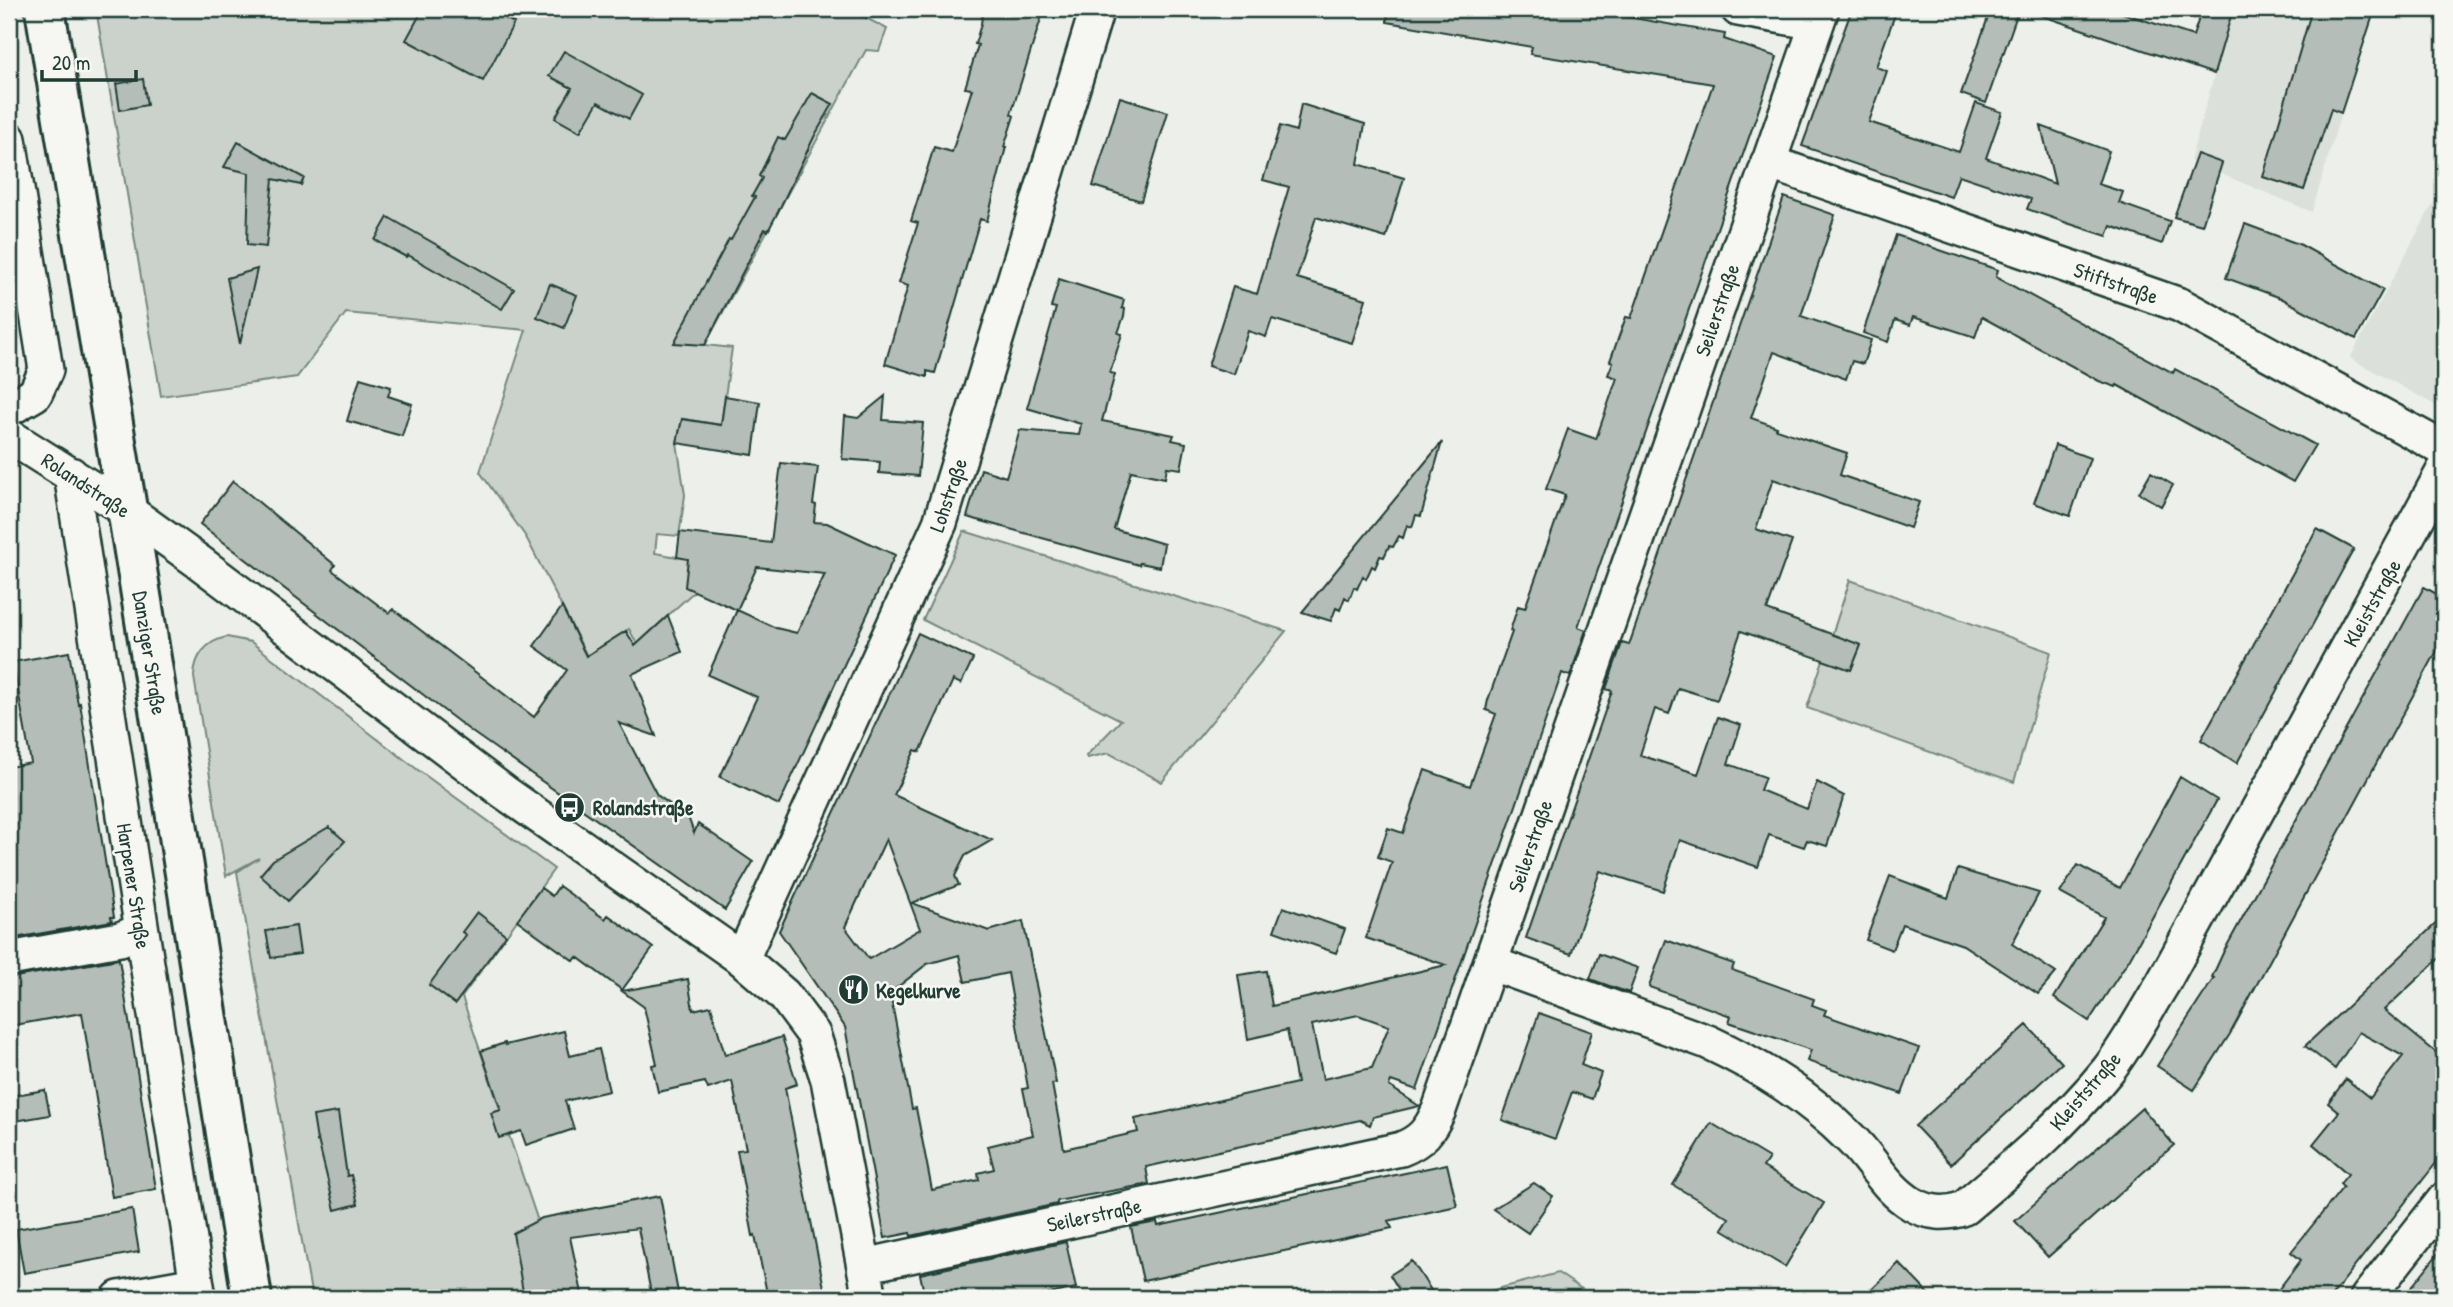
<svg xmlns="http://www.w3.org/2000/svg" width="2453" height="1307" viewBox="0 0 2453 1307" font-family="'Patrick Hand',sans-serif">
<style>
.built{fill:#dce0db}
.green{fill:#cbd2cc;stroke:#758880;stroke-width:2}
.building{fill:#b4bdb8;stroke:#1f3d34;stroke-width:2;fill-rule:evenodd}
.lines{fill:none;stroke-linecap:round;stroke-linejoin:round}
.street-casing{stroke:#1f3d34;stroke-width:38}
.secondary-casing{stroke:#1f3d34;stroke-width:44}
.street{stroke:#f6f6f2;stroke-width:33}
.secondary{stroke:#f6f6f2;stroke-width:38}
.labels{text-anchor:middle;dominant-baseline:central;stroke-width:5;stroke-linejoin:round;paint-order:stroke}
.street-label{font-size:21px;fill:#1f3d34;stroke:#f6f6f2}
.poi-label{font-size:21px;font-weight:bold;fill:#1f3d34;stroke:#f6f6f2;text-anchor:start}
</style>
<rect width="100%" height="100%" fill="#edefea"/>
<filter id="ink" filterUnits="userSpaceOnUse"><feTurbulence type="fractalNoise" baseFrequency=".0143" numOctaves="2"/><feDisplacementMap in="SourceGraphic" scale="14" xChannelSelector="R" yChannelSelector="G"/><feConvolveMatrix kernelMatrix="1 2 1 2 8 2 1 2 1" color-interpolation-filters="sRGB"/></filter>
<g filter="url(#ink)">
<!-- built -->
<path class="built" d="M 2233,9 L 2375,9 L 2341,113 L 2312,212 L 2190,161 Z
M 2444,183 L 2444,410 L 2350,358 Z"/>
<!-- green -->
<path class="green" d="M 96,9 L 849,9 L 887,29 L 879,51 L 866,50 L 705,345 L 732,348 L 721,425 L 682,419 L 677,443 L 685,495 L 679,536 L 657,534 L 655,553 L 688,559 L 687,573 L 725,563 L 637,644 L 629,629 L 587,656 L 526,537 L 480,472 L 526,330 L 346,313 L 297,377 L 161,396 Z
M 964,531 L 1286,631 L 1162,782 L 1109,753 L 1087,758 L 1086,756 L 1121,720 L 923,620 Z
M 1850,580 L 2051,652 L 2014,782 L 1807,708 L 1823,660 L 1851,670 L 1861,645 L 1832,635 Z
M 227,637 L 251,642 L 418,770 L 554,869 L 462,997 L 544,1239 L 553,1298 L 312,1298 L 237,872 L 259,858 L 226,876 L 194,677 C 194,657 206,641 227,637 Z
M 1558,1273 L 1595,1298 L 1463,1298 Z"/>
<!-- building -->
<path class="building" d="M 423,9 L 488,9 L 514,23 L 483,81 L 406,40 Z
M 983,9 L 1044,9 L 1011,114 L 1014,116 L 1004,147 L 1006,147 L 987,221 L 980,219 L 935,373 L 927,371 L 927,377 L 885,364 L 908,286 L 899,283 L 918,223 L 911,221 L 934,147 L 952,152 L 972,89 L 965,88 L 978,45 L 975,44 L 981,24 Z
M 1388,9 L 1582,9 L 1725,34 L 1724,39 L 1777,57 L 1578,627 L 1586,630 L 1570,676 L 1562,673 L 1417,1090 L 1391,1081 L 1389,1086 L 1419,1106 L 1373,1117 L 1370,1125 L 1360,1120 L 1146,1167 L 1149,1184 L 1057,1201 L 1057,1204 L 911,1236 L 910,1233 L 885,1238 L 845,1027 L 779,931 L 918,633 L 973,659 L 961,684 L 953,680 L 920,752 L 915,750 L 894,795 L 992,840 L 965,856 L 955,876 L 959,885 L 912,903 L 989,931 L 1023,921 L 1052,1063 L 1056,1083 L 1052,1084 L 1064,1149 L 1138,1132 L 1135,1119 L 1297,1083 L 1287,1030 L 1248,1039 L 1238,975 L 1266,971 L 1272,1006 L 1446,965 L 1366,938 L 1392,862 L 1378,857 L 1388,828 L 1403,833 L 1425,770 L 1470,786 L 1496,714 L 1486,710 L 1488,700 L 1512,632 L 1510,631 L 1518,606 L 1525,608 L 1565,495 L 1546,489 L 1568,429 L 1596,439 L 1617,378 L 1608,375 L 1613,362 L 1610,361 L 1626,317 L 1631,318 L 1713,84 L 1530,54 L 1532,47 L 1387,22 ZM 886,839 L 920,929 L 869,959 L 845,927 ZM 959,955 L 965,982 L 1008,973 L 1028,1088 L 1023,1089 L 1033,1135 L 988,1146 L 994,1169 L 978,1173 L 979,1180 L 932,1190 L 916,1108 L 912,1109 L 890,993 L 927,964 ZM 1358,1015 L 1389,1026 L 1372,1068 L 1323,1079 L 1312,1025 Z
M 1852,9 L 1897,9 L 1876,67 L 1887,71 L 1869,122 L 1959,152 L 1976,103 L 2002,112 L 1986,158 L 2055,184 L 2041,126 L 2109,151 L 2098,184 L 2123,192 L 2119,203 L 2170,221 L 2162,244 L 2111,226 L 2107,236 L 2067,223 L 2027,209 L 2031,199 L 1959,175 L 1951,197 L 1802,146 Z
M 1991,9 L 2019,9 L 1986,103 L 1961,94 Z
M 2035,9 L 2110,9 L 2193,36 L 2202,9 L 2233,9 L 2214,74 L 2034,13 Z
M 2312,9 L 2375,9 L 2341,113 L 2331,109 L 2304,190 L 2263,177 Z
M 564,51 L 642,95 L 629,119 L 598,102 L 580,132 L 555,118 L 572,88 L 549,76 Z
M 143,79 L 147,105 L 120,110 L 116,84 Z
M 812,93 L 833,104 L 815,135 L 778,212 L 768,231 L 765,229 L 705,345 L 674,343 L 729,239 L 731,240 L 755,197 L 752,196 L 762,178 L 759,176 L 778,137 L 785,140 Z
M 1120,97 L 1168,112 L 1141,201 L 1093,186 Z
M 1301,104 L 1365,124 L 1358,164 L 1404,178 L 1386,238 L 1316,217 L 1297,278 L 1366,299 L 1352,343 L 1272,319 L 1266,337 L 1248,331 L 1234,374 L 1208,366 L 1233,287 L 1257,294 L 1289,187 L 1263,180 L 1280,126 L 1296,131 Z
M 238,142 L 304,178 L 301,185 L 273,179 L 266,247 L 247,245 L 249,173 L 224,167 Z
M 2197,154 L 2222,163 L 2202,225 L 2174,217 Z
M 1784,197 L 1835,215 L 1801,316 L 1871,340 L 1863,364 L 1852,361 L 1846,379 L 1774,352 L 1751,418 L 1777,427 L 1776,429 L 1847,453 L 1840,475 L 1919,502 L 1910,528 L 1773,479 L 1756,529 L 1792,541 L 1767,610 L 1861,645 L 1851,670 L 1741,631 L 1717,700 L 1678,688 L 1669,714 L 1655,709 L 1640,755 L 1698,774 L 1718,717 L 1741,725 L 1728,764 L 1765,777 L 1760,790 L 1807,809 L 1817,782 L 1844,796 L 1827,846 L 1807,840 L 1804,847 L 1769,835 L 1758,867 L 1680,840 L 1663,891 L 1600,871 L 1571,954 L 1526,938 L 1612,691 L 1606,689 L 1622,643 L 1629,645 Z
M 388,217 L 514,289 L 502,309 L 408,255 L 406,257 L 375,240 Z
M 2245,224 L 2301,245 L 2383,290 L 2356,339 L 2281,298 L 2226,278 Z
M 1896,235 L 1998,270 L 1996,277 L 2173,373 L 2175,369 L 2315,445 L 2293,482 L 2117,385 L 2116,387 L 2099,381 L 1982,317 L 1975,337 L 1913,317 L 1910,325 L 1895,320 L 1888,342 L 1863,333 Z
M 257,269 L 240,344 L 227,278 Z
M 1059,279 L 1124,300 L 1122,308 L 1125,309 L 1124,316 L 1118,333 L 1122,334 L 1110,373 L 1115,374 L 1102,421 L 1174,435 L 1172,440 L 1186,443 L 1181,469 L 1167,467 L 1165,478 L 1131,471 L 1114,529 L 1164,544 L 1160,567 L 1140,563 L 1139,565 L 967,517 L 981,469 L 1006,477 L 1020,430 L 1079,435 L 1081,424 L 1027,408 L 1056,308 L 1051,307 Z
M 550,284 L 577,295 L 564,328 L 537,317 Z
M 360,378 L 391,387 L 388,396 L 412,404 L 402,436 L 347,421 Z
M 725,396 L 760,402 L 753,455 L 677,443 L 682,419 L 721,425 Z
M 885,396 L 883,420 L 923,423 L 918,476 L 879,473 L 880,462 L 842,459 L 845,416 L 858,418 Z
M 1442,442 L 1421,516 L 1416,515 L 1412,527 L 1407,525 L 1403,538 L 1399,536 L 1393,547 L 1389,546 L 1384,557 L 1380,556 L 1375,568 L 1372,566 L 1366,579 L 1363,576 L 1357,589 L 1354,587 L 1349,600 L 1345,597 L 1340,610 L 1336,608 L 1331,621 L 1302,612 Z
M 2055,445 L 2090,458 L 2070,516 L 2034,503 Z
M 781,463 L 818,467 L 813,504 L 816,505 L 814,522 L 827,523 L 895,555 L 779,805 L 720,777 L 757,697 L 708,675 L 737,610 L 685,587 L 688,559 L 677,557 L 680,532 L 771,543 ZM 757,567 L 825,574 L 797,633 L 776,628 L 737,610 Z
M 2151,472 L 2173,485 L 2161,506 L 2139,493 Z
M 233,481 L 335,565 L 332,570 L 389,613 L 393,609 L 534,717 L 567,670 L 534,646 L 562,607 L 586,656 L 626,631 L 635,646 L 668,616 L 682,652 L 632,674 L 656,736 L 619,723 L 657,795 L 688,817 L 694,833 L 698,824 L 753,862 L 725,910 L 472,732 L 200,524 Z
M 2317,529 L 2354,549 L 2237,763 L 2201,740 Z
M 2424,587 L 2444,598 L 2444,638 L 2230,1034 L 2194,1090 L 2157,1066 L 2214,978 L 2212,977 L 2223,953 Z
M 69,652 L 78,704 L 80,703 L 114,917 L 111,917 L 112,921 L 9,939 L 9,767 L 31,763 L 13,662 Z
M 2180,777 L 2217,800 L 2130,958 L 2089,1021 L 2054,998 L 2104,917 L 2060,893 L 2078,865 L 2120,888 Z
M 329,827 L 345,841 L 288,901 L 260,875 L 273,860 Z
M 1958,869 L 2039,893 L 2012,944 L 2056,973 L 2038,994 L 1963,945 L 1902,924 L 1892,950 L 1866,940 L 1890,876 L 1948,898 Z
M 559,886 L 605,919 L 608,915 L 653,948 L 622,990 L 577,957 L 574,961 L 517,920 L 541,888 L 552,896 Z
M 1283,907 L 1345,929 L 1336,953 L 1274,931 Z
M 477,912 L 506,935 L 455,1004 L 429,985 L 466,935 L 462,932 Z
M 2444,916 L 2444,954 L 2384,1010 L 2444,1059 L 2444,1153 L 2330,1298 L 2272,1298 L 2301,1260 L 2291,1252 L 2343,1187 L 2340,1184 L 2348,1174 L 2313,1144 L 2339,1112 L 2328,1103 L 2346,1079 L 2370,1098 L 2403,1056 L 2359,1032 L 2335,1069 L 2305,1046 Z
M 296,926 L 300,954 L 271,958 L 266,931 Z
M 1666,940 L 1734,964 L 1732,970 L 1814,999 L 1812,1005 L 1826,1010 L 1824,1015 L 1919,1048 L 1902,1094 L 1807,1061 L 1811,1050 L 1729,1022 L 1731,1016 L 1649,987 Z
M 1599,954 L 1638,968 L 1629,993 L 1590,979 Z
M 119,959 L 156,1189 L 112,1197 L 82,1013 L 9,1026 L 9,978 Z
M 688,979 L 693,1010 L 711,1006 L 725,1055 L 782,1037 L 797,1084 L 785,1088 L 826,1298 L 768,1298 L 755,1235 L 753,1236 L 737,1150 L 746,1149 L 732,1081 L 708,1089 L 705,1082 L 658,1092 L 652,1065 L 657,1064 L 644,1007 L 622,991 Z
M 1539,1013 L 1592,1032 L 1581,1065 L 1601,1073 L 1592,1099 L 1572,1092 L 1555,1139 L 1502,1120 Z
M 2027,1025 L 2062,1063 L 1951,1164 L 1915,1126 Z
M 564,1031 L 570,1056 L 599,1049 L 609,1091 L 565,1101 L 574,1129 L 526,1145 L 521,1131 L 499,1138 L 491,1113 L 501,1110 L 481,1051 L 505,1043 L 505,1045 Z
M 45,1090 L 50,1115 L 9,1122 L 9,1096 Z
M 2142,1108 L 2174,1145 L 2048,1257 L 2015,1221 Z
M 338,1112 L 347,1176 L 351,1175 L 358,1204 L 335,1210 L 318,1140 L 317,1141 L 313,1116 Z
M 1711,1123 L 1769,1158 L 1763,1167 L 1824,1203 L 1785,1267 L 1722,1229 L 1729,1218 L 1673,1185 Z
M 1447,1164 L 1457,1206 L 1388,1221 L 1392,1228 L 1143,1281 L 1131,1227 L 1157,1222 L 1158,1226 Z
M 1534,1183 L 1553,1196 L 1528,1233 L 1493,1209 Z
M 660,1196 L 679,1298 L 652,1298 L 638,1228 L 570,1237 L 583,1298 L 524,1298 L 513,1233 L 542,1218 Z
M 132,1209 L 139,1252 L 24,1273 L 16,1229 Z
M 1066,1242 L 1076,1288 L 1032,1298 L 925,1298 L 920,1274 Z
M 2444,1246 L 2444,1298 L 2403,1298 L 2421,1275 Z
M 1412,1261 L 1436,1298 L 1404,1298 L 1390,1275 Z
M 1899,1263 L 1933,1298 L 1863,1298 Z"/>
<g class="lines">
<defs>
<path id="street" d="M 1738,9 L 1817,23
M 9,139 L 46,370 L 35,394 L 9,409
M 1768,162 L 2180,305 L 2444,449
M 9,436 L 128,511 L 199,562 L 504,792 L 742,959 L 784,995 L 813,1034 L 828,1080 L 870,1298
M 71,474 L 199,1298
M 9,959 L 120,939 L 141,931
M 742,959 L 940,523 L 1097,9
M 1490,963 L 1708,1042 C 1761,1067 1808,1096 1850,1138 C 1872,1159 1885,1188 1912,1204 C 1928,1213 1947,1215 1964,1208 C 2015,1165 2066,1122 2108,1070 C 2129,1043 2145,1012 2163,983 L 2444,470
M 864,1266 L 1401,1149 C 1422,1141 1430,1130 1439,1110 L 1822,9
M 119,1298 L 196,1284
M 2367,1298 L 2444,1200"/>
<path id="secondary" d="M 45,9 L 138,576 L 252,1298"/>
</defs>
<!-- street casing -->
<use href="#street" class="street-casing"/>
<!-- secondary casing -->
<use href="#secondary" class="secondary-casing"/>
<!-- street -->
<use href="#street" class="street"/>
<!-- secondary -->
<use href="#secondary" class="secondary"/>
</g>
</g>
<!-- icons -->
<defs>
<symbol id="bus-disc" viewBox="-11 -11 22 22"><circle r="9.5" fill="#1f3d34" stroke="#f6f6f2"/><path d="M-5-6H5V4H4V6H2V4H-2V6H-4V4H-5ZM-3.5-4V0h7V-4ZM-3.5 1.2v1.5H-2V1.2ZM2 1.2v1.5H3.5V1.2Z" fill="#fff"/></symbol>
<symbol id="restaurant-disc" viewBox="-11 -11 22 22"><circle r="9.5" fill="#1f3d34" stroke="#f6f6f2"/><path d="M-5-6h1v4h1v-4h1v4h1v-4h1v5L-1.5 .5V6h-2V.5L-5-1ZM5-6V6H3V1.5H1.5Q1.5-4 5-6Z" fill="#fff"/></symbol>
</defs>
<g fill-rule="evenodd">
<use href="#bus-disc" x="552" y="790" width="35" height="35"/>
<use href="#restaurant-disc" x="836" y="972" width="35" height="35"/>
</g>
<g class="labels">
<!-- street labels -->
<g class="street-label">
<text transform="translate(2116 283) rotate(19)">Stiftstraße</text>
<text transform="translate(1717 310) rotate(-71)">Seilerstraße</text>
<text transform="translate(86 485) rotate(33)">Rolandstraße</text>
<text transform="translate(948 495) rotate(-71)">Lohstraße</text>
<text transform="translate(2372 603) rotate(-61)">Kleiststraße</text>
<text transform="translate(150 653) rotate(81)">Danziger Straße</text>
<text transform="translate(1530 846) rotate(-71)">Seilerstraße</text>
<text transform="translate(134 886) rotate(81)">Harpener Straße</text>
<text transform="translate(2085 1091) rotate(-49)">Kleiststraße</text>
<text transform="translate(1094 1215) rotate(-12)">Seilerstraße</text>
</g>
<!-- poi labels -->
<g class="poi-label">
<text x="593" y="807">Rolandstraße</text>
<text x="876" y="990">Kegelkurve</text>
</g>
</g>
<!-- margin -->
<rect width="2453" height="1307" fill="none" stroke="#f6f6f2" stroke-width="35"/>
<rect x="18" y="18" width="2418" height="1272" fill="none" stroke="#1f3d34" stroke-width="2.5" filter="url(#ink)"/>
<!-- scale -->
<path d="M42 70v10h94v-10" fill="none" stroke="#1f3d34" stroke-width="3.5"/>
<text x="52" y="70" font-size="21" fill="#1f3d34" stroke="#f6f6f2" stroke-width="5" paint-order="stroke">20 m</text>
</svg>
